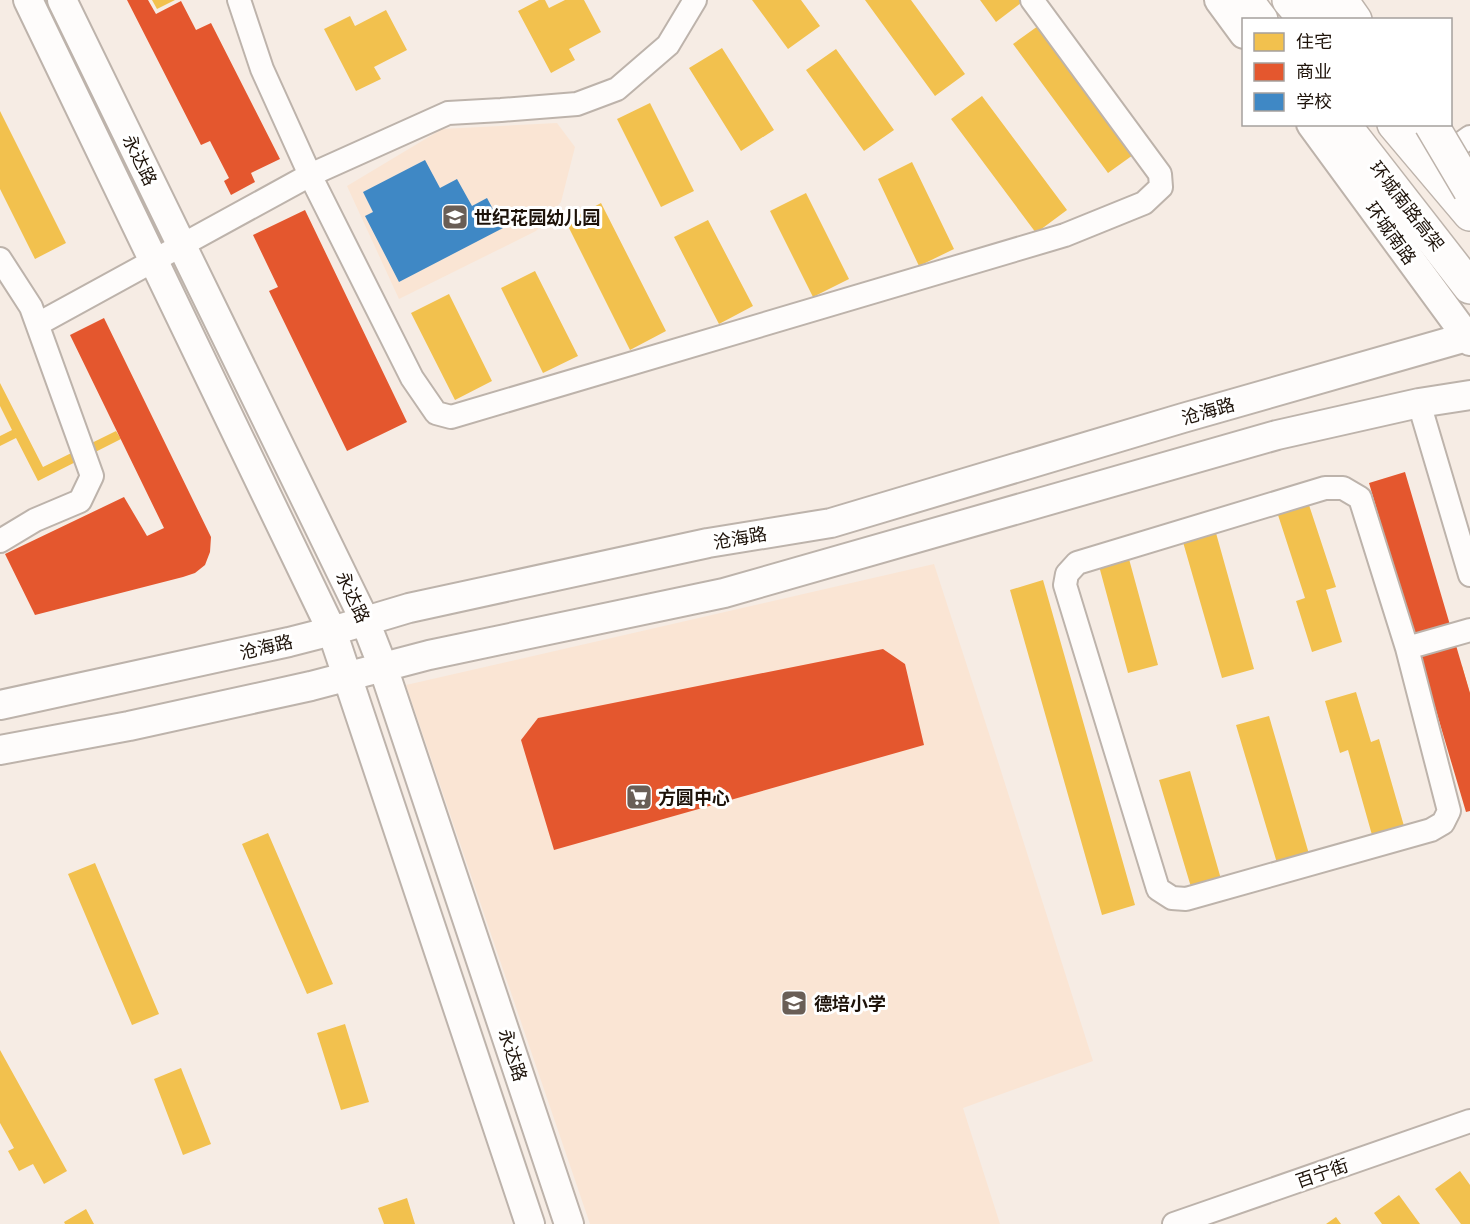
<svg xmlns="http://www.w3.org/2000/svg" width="1470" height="1224" viewBox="0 0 1470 1224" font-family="'Public Sans','Noto Sans SC',sans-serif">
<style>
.built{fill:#fae5d4}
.homes{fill:#f2c14e}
.shops{fill:#e4572e}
.schools{fill:#3f88c5}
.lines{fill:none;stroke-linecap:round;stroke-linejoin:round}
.minor-casing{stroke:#bdb3ab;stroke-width:26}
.major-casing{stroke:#bdb3ab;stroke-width:32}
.highway-casing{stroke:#bdb3ab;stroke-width:36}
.minor{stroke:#fefcfb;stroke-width:22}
.major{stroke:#fefcfb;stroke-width:28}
.highway{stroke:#fefcfb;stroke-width:33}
.highway-bridge-casing{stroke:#bdb3ab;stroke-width:36;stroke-linecap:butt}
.highway-bridge{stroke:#fefcfb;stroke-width:33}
.labels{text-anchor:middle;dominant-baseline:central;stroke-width:6;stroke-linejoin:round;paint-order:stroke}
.street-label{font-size:18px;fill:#1d1209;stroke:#fff}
.poi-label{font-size:18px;font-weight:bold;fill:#1d1209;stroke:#fff;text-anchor:start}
</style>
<rect width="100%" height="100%" fill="#f6ece4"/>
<!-- built -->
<path class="built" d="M 557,123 L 575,147 L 561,202 L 536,231 L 399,299 L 347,186 L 442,129 Z
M 934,564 L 995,752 L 1093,1061 L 963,1108 L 1000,1224 L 590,1224 L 406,685 Z"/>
<!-- homes -->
<path class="homes" d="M 152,0 L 175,0 L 157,9 Z
M 539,0 L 545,0 L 549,8 L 565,0 L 584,0 L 601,32 L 569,49 L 575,60 L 551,73 L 518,11 Z
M 752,0 L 801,0 L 820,26 L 788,49 Z
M 865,0 L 911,0 L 965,74 L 935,96 Z
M 980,0 L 1019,0 L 1021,3 L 996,22 Z
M 386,10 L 407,50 L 374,67 L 381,79 L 356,91 L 324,29 L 350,16 L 355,26 Z
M 1038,26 L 1133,155 L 1108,173 L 1013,44 Z
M 213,34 L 275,158 L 239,176 L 177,52 Z
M 722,48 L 774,130 L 741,151 L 689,68 Z
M 836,49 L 894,130 L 864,151 L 806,70 Z
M 982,96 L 1067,210 L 1036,233 L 951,119 Z
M 650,103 L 694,191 L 661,207 L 617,119 Z
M 0,111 L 66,243 L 35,259 L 0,189 Z
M 912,162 L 954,249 L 919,266 L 878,179 Z
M 806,193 L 849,279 L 813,297 L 770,211 Z
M 601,203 L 666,331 L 630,350 L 566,222 Z
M 708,220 L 753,306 L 719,324 L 674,237 Z
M 305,221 L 399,414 L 363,432 L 269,239 Z
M 535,271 L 578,356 L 543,373 L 501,288 Z
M 449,294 L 492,381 L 455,400 L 411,313 Z
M 103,323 L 187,494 L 157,508 L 73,337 Z
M 0,383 L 43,467 L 116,431 L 121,439 L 38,481 L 16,438 L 0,446 L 0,436 L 12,430 L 0,406 Z
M 1404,474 L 1443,608 L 1410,617 L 1371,484 Z
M 1309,505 L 1336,587 L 1326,590 L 1342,642 L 1312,652 L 1296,601 L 1305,598 L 1278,515 Z
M 1216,533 L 1254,669 L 1222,678 L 1183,542 Z
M 1129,559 L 1158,665 L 1128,673 L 1099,566 Z
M 1043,580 L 1135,905 L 1102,915 L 1010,590 Z
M 1462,666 L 1470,694 L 1470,810 L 1467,811 L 1427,676 Z
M 1356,692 L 1371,742 L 1379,739 L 1404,826 L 1372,835 L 1348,750 L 1340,753 L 1325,701 Z
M 1269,716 L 1309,854 L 1277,863 L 1236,725 Z
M 1190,771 L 1221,879 L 1191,887 L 1159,780 Z
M 268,833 L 333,984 L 307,994 L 242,844 Z
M 95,863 L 159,1014 L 132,1025 L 68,874 Z
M 345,1024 L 369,1102 L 341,1110 L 317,1033 Z
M 0,1050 L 67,1171 L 44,1184 L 33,1164 L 19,1171 L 8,1151 L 14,1148 L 0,1123 Z
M 181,1068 L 211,1144 L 183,1155 L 154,1079 Z
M 1460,1171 L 1470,1185 L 1470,1224 L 1461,1224 L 1435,1189 Z
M 1399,1195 L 1420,1224 L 1382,1224 L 1374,1213 Z
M 407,1198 L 415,1224 L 384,1224 L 378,1208 Z
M 86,1209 L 94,1224 L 65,1224 L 64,1222 Z
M 1336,1217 L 1341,1224 L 1326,1224 Z"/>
<!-- shops -->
<path class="shops" d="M 127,0 L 148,0 L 156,14 L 181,1 L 196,30 L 211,23 L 280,159 L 251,173 L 255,182 L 231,195 L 224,181 L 229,178 L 210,141 L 201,145 Z
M 305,210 L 407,422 L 347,451 L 269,291 L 278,287 L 253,235 Z
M 104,318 L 211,537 L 210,552 L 205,565 L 195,573 L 183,577 L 35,615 L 5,554 L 124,497 L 147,536 L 164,528 L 70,335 Z
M 1405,472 L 1470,693 L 1470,811 L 1466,812 L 1369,483 Z
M 883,649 L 905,664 L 924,745 L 554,850 L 521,740 L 538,718 Z"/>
<!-- schools -->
<path class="schools" d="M 425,160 L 440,188 L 457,179 L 472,206 L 487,198 L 503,228 L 399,282 L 365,216 L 373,212 L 363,192 Z"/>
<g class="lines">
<defs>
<path id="minor" d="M 239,0 L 262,69 L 310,175 L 412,378 L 436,413 L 451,417 L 1065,235 L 1144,203 L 1161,187 L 1160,174 L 1032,0
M 1449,152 L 1470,137
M 0,259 L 31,307 L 92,476 L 80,501 L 35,520 L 0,541
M 38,324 L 310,175 L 448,113 L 501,110 L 577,104 L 617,89 L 668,45 L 695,0
M 1419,403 L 1470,575
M 1325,488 L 1343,488 L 1360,498 L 1407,648 L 1449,811 L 1443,823 L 1431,830 L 1186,899 L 1172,898 L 1158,889 L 1065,585 L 1067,574 L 1077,563 Z
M 1407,648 L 1470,630
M 1174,1224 L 1470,1121"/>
<path id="major" d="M 28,0 L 332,631 L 530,1224
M 62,0 L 365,621 L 383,667 L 569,1224
M 1219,0 L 1244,34
M 1320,0 L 1337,20
M 1311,124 L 1470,341
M 0,705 L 289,642 L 332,631 L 409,608 L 708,543 L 831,523 L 1183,418 L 1470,336
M 0,750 L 129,726 L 311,686 L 429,655 L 724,593 L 1277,435 L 1419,403 L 1470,395"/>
<path id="highway" d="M 1246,0 L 1261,20
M 1289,0 L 1306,20
M 1341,0 L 1355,20
M 1343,124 L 1470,287
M 1394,124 L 1470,214"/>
</defs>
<!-- minor casing -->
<use href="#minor" class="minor-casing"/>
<!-- major casing -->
<use href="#major" class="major-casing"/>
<!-- highway casing -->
<use href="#highway" class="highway-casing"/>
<!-- minor -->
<use href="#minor" class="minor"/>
<!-- major -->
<use href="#major" class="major"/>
<!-- highway -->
<use href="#highway" class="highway"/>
<defs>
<path id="highway-bridge" d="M 1431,124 L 1470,190"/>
</defs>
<!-- highway-bridge casing -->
<use href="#highway-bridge" class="highway-bridge-casing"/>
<!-- highway-bridge -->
<use href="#highway-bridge" class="highway-bridge"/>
</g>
<!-- icons -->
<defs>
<symbol id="school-square" viewBox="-11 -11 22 22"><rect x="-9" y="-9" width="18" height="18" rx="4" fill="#695e56" stroke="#fff"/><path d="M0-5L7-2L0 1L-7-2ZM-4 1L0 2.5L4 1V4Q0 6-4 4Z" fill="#fff"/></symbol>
<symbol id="supermarket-square" viewBox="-11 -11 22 22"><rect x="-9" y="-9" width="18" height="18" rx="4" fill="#695e56" stroke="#fff"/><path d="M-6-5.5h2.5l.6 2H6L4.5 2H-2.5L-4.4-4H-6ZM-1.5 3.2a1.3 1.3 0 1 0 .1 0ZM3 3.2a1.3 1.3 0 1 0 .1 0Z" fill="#fff"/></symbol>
</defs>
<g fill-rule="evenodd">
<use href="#school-square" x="440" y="202" width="30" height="30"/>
<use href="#supermarket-square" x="624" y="782" width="30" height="30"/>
<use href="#school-square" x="779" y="988" width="30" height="30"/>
</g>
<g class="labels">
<!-- street labels -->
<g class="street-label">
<text transform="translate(140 160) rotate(64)">永达路</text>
<text transform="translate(1407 206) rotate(52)">环城南路高架</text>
<text transform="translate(1391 233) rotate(54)">环城南路</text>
<text transform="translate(1208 411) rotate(-16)">沧海路</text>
<text transform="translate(740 538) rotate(-10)">沧海路</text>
<text transform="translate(353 597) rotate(65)">永达路</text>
<text transform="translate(266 647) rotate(-13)">沧海路</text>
<text transform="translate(513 1055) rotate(72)">永达路</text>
<text transform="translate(1322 1173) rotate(-19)">百宁街</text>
</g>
<!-- poi labels -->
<g class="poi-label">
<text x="474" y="217">世纪花园幼儿园</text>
<text x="658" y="797">方圆中心</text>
<text x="814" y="1003">德培小学</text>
</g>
</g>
<!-- legend -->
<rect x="1242" y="18" width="210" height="108" fill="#ffffff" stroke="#a5a09d" stroke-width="1.5"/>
<rect x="1254" y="33" width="30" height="18" fill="#f2c14e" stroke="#a5a09d" stroke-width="1.5"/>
<text x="1296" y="48" font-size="18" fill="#1d1209">住宅</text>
<rect x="1254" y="63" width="30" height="18" fill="#e4572e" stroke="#a5a09d" stroke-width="1.5"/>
<text x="1296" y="78" font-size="18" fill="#1d1209">商业</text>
<rect x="1254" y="93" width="30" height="18" fill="#3f88c5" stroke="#a5a09d" stroke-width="1.5"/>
<text x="1296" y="108" font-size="18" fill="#1d1209">学校</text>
</svg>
